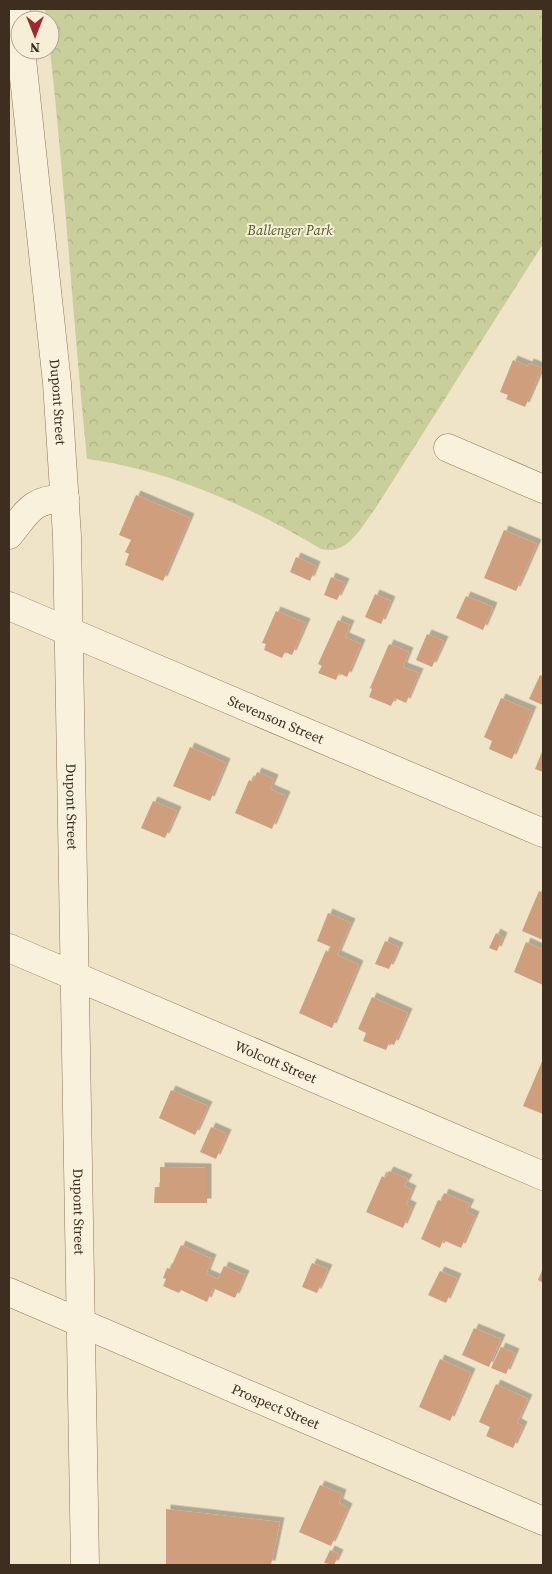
<svg xmlns="http://www.w3.org/2000/svg" width="552" height="1574" viewBox="0 0 552 1574" font-family="'Source Serif 4',serif">
<style>
.park{fill:url(#park-crowns)}
.building{fill:#cf9f7d;filter:url(#shadow)}
.lines{fill:none;stroke-linecap:round;stroke-linejoin:round}
.minor-casing{stroke:#8d765c;stroke-width:29}
.tertiary-casing{stroke:#8d765c;stroke-width:29}
.minor{stroke:#faf1dc;stroke-width:28}
.tertiary{stroke:#faf1dc;stroke-width:28}
.labels{text-anchor:middle;dominant-baseline:central;stroke-width:4;stroke-linejoin:round;paint-order:stroke}
.park-label{font-size:14px;font-style:italic;fill:#4d5a26;stroke:#f7eed8}
.street-label{font-size:14px;fill:#3d2e20;stroke:#f7eed8}
</style>
<defs>
<pattern id="park-crowns" width="20" height="18" patternUnits="userSpaceOnUse" patternTransform="scale(1.25)"><rect width="20" height="18" fill="#c9cf9b"/><path d="M2 6a3 3 0 1 1 6 0M12 15a3 3 0 1 1 6 0" fill="none" stroke="#aeb285"/></pattern>
<filter id="shadow"><feDropShadow dx="4.5" dy="-4.5" stdDeviation="0" flood-color="#0004"/></filter>
</defs>
<rect width="100%" height="100%" fill="#f0e4c8"/>
<!-- park -->
<path class="park" d="M 45,9 L 543,9 L 543,244 L 375,509 C 361,527 348,556 321,549 C 249,506 170,470 87,459 C 73,322 65,186 50,50 L 50,20 L 46,20 Z"/>
<!-- building -->
<path class="building" d="M 513,360 L 528,366 L 529,363 L 542,368 L 525,407 L 506,399 L 508,395 L 500,392 Z
M 136,495 L 190,518 L 163,581 L 125,565 L 129,554 L 125,552 L 131,540 L 119,535 Z
M 504,530 L 537,544 L 516,591 L 484,578 Z
M 296,557 L 316,566 L 310,581 L 290,572 Z
M 331,577 L 345,583 L 337,600 L 324,595 Z
M 375,594 L 391,601 L 381,624 L 365,617 Z
M 466,596 L 493,607 L 483,630 L 456,618 Z
M 276,611 L 306,623 L 292,655 L 285,652 L 282,658 L 264,650 L 266,644 L 262,643 Z
M 338,620 L 350,625 L 345,637 L 361,644 L 347,677 L 339,673 L 336,680 L 318,673 L 322,666 L 318,664 Z
M 427,634 L 444,641 L 432,667 L 416,660 Z
M 389,644 L 409,652 L 403,667 L 419,673 L 406,703 L 395,698 L 391,706 L 369,697 L 372,689 L 370,688 Z
M 540,675 L 543,676 L 543,705 L 529,699 Z
M 501,698 L 532,711 L 512,759 L 489,749 L 492,741 L 484,737 Z
M 190,747 L 226,763 L 210,801 L 173,786 Z
M 543,749 L 543,772 L 535,769 Z
M 257,772 L 274,779 L 270,789 L 286,796 L 272,829 L 235,813 L 249,780 L 253,782 Z
M 153,801 L 177,811 L 165,838 L 141,828 Z
M 539,891 L 543,893 L 543,940 L 522,931 Z
M 328,913 L 351,923 L 337,955 L 359,965 L 332,1028 L 299,1013 L 326,950 L 328,952 L 331,947 L 317,941 Z
M 496,933 L 503,937 L 497,951 L 489,948 Z
M 385,941 L 399,947 L 389,969 L 375,964 Z
M 526,942 L 543,950 L 543,985 L 514,972 Z
M 372,997 L 408,1013 L 394,1045 L 389,1043 L 386,1050 L 363,1041 L 366,1033 L 358,1029 Z
M 543,1059 L 543,1114 L 523,1106 Z
M 171,1090 L 208,1106 L 195,1135 L 159,1118 Z
M 211,1127 L 227,1134 L 216,1159 L 200,1152 Z
M 160,1167 L 207,1168 L 207,1203 L 154,1203 L 155,1187 L 160,1187 Z
M 389,1171 L 408,1179 L 404,1186 L 412,1190 L 406,1204 L 412,1207 L 403,1228 L 366,1212 L 382,1176 L 385,1178 Z
M 444,1193 L 470,1204 L 466,1212 L 475,1216 L 461,1248 L 443,1240 L 440,1248 L 421,1239 L 438,1200 L 441,1201 Z
M 181,1245 L 212,1259 L 206,1274 L 218,1279 L 224,1266 L 245,1275 L 235,1298 L 213,1288 L 207,1302 L 181,1290 L 179,1293 L 163,1286 L 166,1279 L 163,1278 L 167,1268 L 170,1269 Z
M 312,1263 L 328,1269 L 317,1293 L 302,1287 Z
M 543,1268 L 543,1283 L 538,1280 Z
M 440,1271 L 457,1278 L 446,1303 L 428,1295 Z
M 474,1328 L 501,1339 L 489,1367 L 462,1355 Z
M 501,1347 L 515,1353 L 506,1374 L 491,1368 Z
M 440,1359 L 471,1373 L 450,1421 L 419,1407 Z
M 496,1384 L 528,1399 L 517,1423 L 523,1426 L 513,1448 L 486,1436 L 490,1427 L 479,1422 Z
M 320,1485 L 342,1494 L 339,1503 L 348,1508 L 331,1546 L 299,1532 Z
M 166,1509 L 280,1522 L 271,1565 L 166,1565 Z
M 330,1550 L 339,1554 L 334,1565 L 324,1563 Z"/>
<g class="lines">
<defs>
<g id="minor">
<path d="M 448,448 L 543,489"/>
<path d="M 9,535 C 29,510 31,500 65,498"/>
<path id="s1" d="M 9,606 L 543,833"/>
<path id="s2" d="M 9,948 L 543,1176"/>
<path id="s3" d="M 9,1292 L 543,1521"/>
</g>
<g id="tertiary">
<path d="M 16,9 L 20,44"/>
<path id="s4" d="M 21,50 L 57,383 L 67,536 L 85,1565"/>
</g>
</defs>
<!-- minor casing -->
<use href="#minor" class="minor-casing"/>
<!-- tertiary casing -->
<use href="#tertiary" class="tertiary-casing"/>
<!-- minor -->
<use href="#minor" class="minor"/>
<!-- tertiary -->
<use href="#tertiary" class="tertiary"/>
</g>
<g class="labels">
<!-- park labels -->
<g class="park-label">
<text x="290" y="230">Ballenger Park</text>
</g>
<!-- street labels -->
<g class="street-label">
<text stroke="none"><textPath href="#s4" startOffset="354">Dupont Street</textPath></text>
<text stroke="none"><textPath href="#s1" startOffset="290">Stevenson Street</textPath></text>
<text stroke="none"><textPath href="#s4" startOffset="759">Dupont Street</textPath></text>
<text stroke="none"><textPath href="#s2" startOffset="290">Wolcott Street</textPath></text>
<text stroke="none"><textPath href="#s4" startOffset="1164">Dupont Street</textPath></text>
<text stroke="none"><textPath href="#s3" startOffset="290">Prospect Street</textPath></text>
</g>
</g>
<!-- border -->
<rect width="552" height="1574" fill="none" stroke="#3d2e20" stroke-width="20"/>
<!-- north arrow -->
<g transform="translate(35 35) rotate(180)"><circle r="24" fill="#f7eed8" stroke="#ada18e"/>
<path d="M0-4L9 19L0 12L-9 19Z" fill="#9e2a2b"/>
<text y="-8" font-size="14" font-weight="bold" text-anchor="middle" fill="#3d2e20">N</text>
</g>
</svg>
